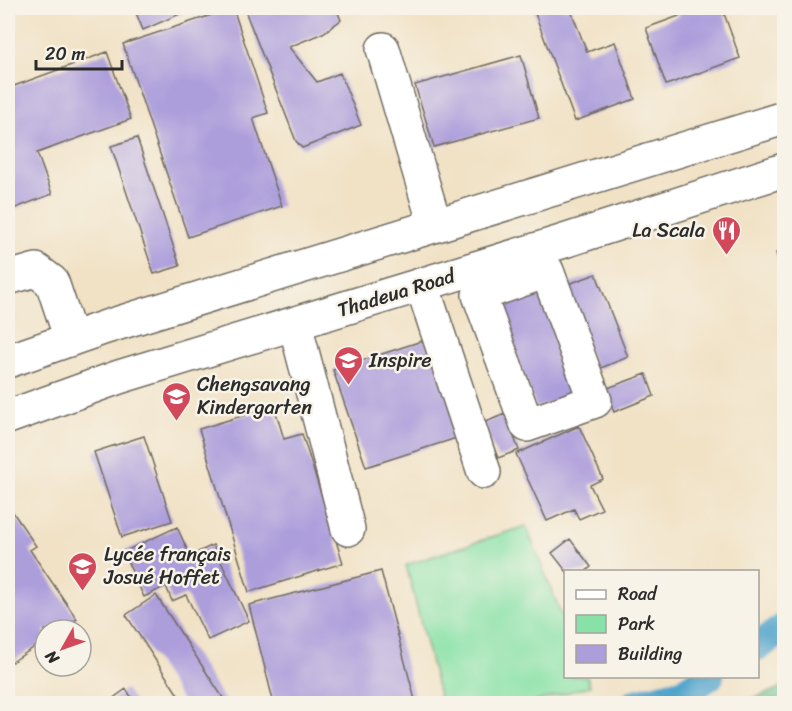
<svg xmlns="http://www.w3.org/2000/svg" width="792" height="711" viewBox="0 0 792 711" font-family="Sriracha,sans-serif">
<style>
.green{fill:#88e2a7;stroke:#5a8669;stroke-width:1.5}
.forest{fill:#6ec08c;stroke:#4c765c;stroke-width:1.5}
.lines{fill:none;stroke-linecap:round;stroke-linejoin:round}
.canal{stroke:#51a4cc;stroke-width:30}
.building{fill:#ac9ddb}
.minor-casing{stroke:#706b61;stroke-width:36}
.major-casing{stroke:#706b61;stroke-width:36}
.minor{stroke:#fff;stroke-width:33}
.major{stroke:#fff;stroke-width:33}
.labels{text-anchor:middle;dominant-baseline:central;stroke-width:5;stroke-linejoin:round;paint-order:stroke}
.poi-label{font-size:20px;fill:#2b2b2b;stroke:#f7f3e8;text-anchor:start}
.street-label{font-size:20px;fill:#2b2b2b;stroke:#f7f3e8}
</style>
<rect width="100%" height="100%" fill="#f7f3e8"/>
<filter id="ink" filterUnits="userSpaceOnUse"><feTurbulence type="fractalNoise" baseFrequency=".0167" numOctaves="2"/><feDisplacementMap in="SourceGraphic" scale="12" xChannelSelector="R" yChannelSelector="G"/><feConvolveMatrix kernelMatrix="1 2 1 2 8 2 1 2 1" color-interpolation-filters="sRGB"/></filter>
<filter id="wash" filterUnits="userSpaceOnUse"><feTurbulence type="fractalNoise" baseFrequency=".008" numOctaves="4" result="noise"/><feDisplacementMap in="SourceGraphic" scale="24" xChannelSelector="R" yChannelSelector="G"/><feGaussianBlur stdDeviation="1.35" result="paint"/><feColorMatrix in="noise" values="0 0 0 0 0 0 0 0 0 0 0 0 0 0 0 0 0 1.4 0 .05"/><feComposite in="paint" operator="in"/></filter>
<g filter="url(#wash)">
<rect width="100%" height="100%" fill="#f1e2c6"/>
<!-- green -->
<path class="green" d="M 526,526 L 565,624 L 566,676 L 587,677 L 590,686 L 531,703 L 441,703 L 406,565 Z"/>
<!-- forest -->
<path class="forest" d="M 784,686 L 784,703 L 742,703 Z"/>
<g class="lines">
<!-- canal -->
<path class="canal" d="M 758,646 L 784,628
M 635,704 L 685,692 L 709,676"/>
</g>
<g id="blocks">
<!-- building -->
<path class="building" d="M 134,8 L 179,8 L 182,13 L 143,30 Z
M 233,8 L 268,113 L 253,118 L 282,206 L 188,237 L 123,44 Z
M 244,8 L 336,8 L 341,20 L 323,33 L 289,47 L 317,82 L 340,73 L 361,125 L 302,148 L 296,141 Z
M 533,8 L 570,8 L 587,52 L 615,42 L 635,99 L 575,121 Z
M 676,8 L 722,8 L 740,58 L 666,85 L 646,28 L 679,16 Z
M 107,52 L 131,119 L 37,153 L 52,194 L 8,211 L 8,70 L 14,86 Z
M 521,55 L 539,118 L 434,147 L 415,85 Z
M 137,138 L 180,266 L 154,274 L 111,146 Z
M 784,250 L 784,277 L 776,253 Z
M 596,274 L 628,357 L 596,370 L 563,286 Z
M 539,289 L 577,393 L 536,408 L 497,303 Z
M 434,337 L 466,435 L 366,467 L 333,370 Z
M 646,374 L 654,396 L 614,412 L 605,389 Z
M 274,406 L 284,439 L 302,434 L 343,563 L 249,592 L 199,429 Z
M 505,414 L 519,450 L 498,458 L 483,423 Z
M 579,426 L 603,479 L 590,485 L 602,509 L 579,519 L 574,509 L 547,521 L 516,454 Z
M 144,436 L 172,521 L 122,537 L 94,452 Z
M 10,508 L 36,546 L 30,550 L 77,619 L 60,630 L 45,630 L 45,640 L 12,662 L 8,655 L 8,510 Z
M 177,527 L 190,556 L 213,545 L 249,621 L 208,640 L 186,595 L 172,601 L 166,586 L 144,597 L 123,552 Z
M 570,539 L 591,567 L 585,572 L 567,572 L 552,553 Z
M 381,571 L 415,700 L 399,704 L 274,704 L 249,605 Z
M 156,595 L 227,704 L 184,704 L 126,615 Z
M 126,689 L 136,704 L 105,704 Z"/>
</g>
</g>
<g filter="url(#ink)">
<use href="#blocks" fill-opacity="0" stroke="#706b61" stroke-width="1.5"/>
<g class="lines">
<defs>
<path id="minor" d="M 383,49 L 435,225
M 547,271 L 595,401 L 527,425 L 479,295 Z
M 8,278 L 36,270 L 52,282 L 71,339
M 422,285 L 484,472
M 295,324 L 348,529"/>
<path id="major" d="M 8,361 L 106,327 L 784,118
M 8,417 L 119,377 L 561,242 L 784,170"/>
</defs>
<!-- minor casing -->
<use href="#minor" class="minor-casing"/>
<!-- major casing -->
<use href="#major" class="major-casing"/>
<!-- minor -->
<use href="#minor" class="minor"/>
<!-- major -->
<use href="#major" class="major"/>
</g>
</g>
<!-- icons -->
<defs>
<symbol id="restaurant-pin" viewBox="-11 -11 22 30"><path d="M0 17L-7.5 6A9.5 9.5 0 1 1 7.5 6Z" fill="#d1495b" stroke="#f7f3e8"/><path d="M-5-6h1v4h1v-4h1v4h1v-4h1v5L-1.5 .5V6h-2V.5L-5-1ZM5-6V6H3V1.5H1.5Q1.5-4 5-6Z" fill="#fff"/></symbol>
<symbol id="school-pin" viewBox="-11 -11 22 30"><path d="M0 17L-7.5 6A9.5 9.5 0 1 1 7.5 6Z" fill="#d1495b" stroke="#f7f3e8"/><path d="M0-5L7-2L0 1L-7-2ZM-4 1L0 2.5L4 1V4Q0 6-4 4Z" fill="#fff"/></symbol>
</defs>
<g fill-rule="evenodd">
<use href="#restaurant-pin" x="710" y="214" width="33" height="45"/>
<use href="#school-pin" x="332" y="344" width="33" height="45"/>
<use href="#school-pin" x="160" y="380" width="33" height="45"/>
<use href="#school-pin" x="66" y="550" width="33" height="45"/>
</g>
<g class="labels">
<!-- poi labels -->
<g class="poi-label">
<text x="705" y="230" text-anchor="end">La Scala</text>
<text x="369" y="360">Inspire</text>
<text x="197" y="384">Chengsavang<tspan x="197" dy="23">Kindergarten</tspan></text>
<text x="104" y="554">Lycée français<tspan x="104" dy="23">Josué Hoffet</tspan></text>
</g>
<!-- street labels -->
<g class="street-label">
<text transform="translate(396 293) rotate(-17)">Thadeua Road</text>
</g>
</g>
<!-- margin -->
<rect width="792" height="711" fill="none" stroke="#f7f3e8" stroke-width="30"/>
<!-- legend -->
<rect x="564" y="570" width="195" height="108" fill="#f7f3e8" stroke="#a5a39c" stroke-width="1.5"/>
<rect x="576" y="590" width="30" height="9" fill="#ffffff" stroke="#a5a39c" stroke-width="1.5"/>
<text x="618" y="600" font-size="18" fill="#2b2b2b">Road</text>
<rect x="576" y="615" width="30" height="18" fill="#88e2a7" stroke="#a5a39c" stroke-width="1.5"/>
<text x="618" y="630" font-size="18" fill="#2b2b2b">Park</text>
<rect x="576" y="645" width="30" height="18" fill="#ac9ddb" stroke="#a5a39c" stroke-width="1.5"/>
<text x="618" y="660" font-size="18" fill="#2b2b2b">Building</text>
<!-- north arrow -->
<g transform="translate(63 648) rotate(230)"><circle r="28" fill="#f7f3e8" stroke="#a5a39c" stroke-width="1.5"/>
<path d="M0-4.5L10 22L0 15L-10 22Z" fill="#d1495b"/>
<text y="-9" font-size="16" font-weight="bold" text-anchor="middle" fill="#2b2b2b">N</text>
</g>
<!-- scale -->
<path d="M36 60v9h86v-9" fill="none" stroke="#2b2b2b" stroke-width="3"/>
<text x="45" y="60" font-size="18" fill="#2b2b2b" stroke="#f7f3e8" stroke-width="4.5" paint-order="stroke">20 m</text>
</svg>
